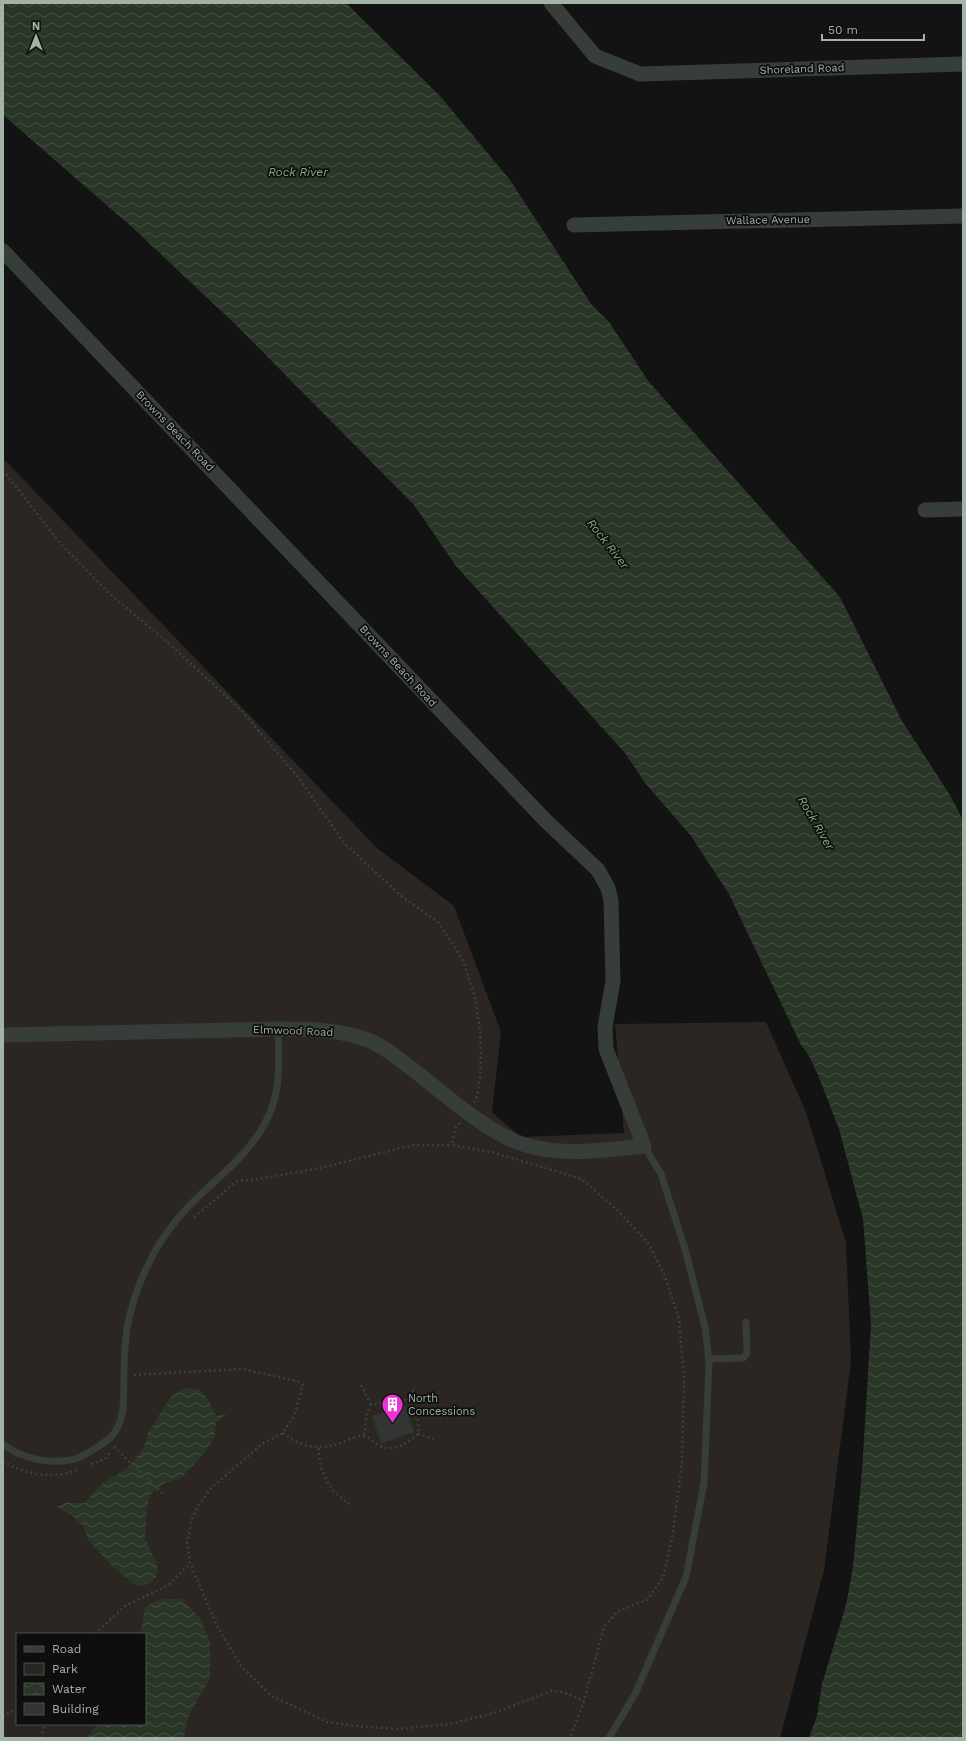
<svg xmlns="http://www.w3.org/2000/svg" width="966" height="1741" viewBox="0 0 966 1741" font-family="'Work Sans',sans-serif">
<style>
.green{fill:#2b2622;fill-rule:evenodd}
.water{fill:url(#water-waves)}
.building{fill:#323533;stroke:#2c2f2d}
.lines{fill:none;stroke-linecap:round;stroke-linejoin:round}
.path{stroke:#3b413c;stroke-width:2.5;stroke-dasharray:2 3;stroke-linecap:butt}
.lane{stroke:#373d39;stroke-width:7}
.street{stroke:#373d39;stroke-width:15}
.labels{text-anchor:middle;dominant-baseline:central;stroke-width:3.5;stroke-linejoin:round;paint-order:stroke}
.street-label{font-size:11px;fill:#a3b3a5;stroke:#0d0e0d}
.poi-label{font-size:11px;fill:#a3b3a5;stroke:#0d0e0d;text-anchor:start}
.water-label{font-size:12px;font-style:italic;fill:#7fae7a;stroke:#0d0e0d}
</style>
<defs>
<pattern id="water-waves" width="16" height="10" patternUnits="userSpaceOnUse"><rect width="16" height="10" fill="#2a3628"/><path d="M0 5q4-4 8 0t8 0" fill="none" stroke="#465144"/></pattern>
</defs>
<rect width="100%" height="100%" fill="#121312"/>
<!-- green -->
<path class="green" d="M 3,458 L 377,848 L 454,906 L 501,1032 L 492,1112 L 521,1137 L 624,1133 L 615,1024 L 766,1022 L 806,1112 L 846,1243 L 851,1362 L 824,1570 L 780,1738 L 3,1738 ZM 17,1634 L 145,1634 L 145,1724 L 17,1724 Z"/>
<!-- water -->
<path class="water" d="M 3,3 L 346,3 L 440,96 L 510,180 L 591,304 L 609,322 L 649,382 L 840,597 L 902,721 L 950,795 L 963,820 L 963,1738 L 809,1738 L 817,1716 L 822,1684 L 846,1605 L 853,1567 L 862,1471 L 871,1324 L 863,1219 L 839,1129 L 818,1075 L 808,1054 L 801,1045 L 729,894 L 691,836 L 646,784 L 625,753 L 456,566 L 414,505 L 235,324 L 133,228 L 3,115 Z
M 186,1388 L 199,1389 L 209,1401 L 216,1416 L 226,1414 L 216,1422 L 215,1435 L 206,1451 L 182,1477 L 163,1484 L 150,1495 L 147,1508 L 145,1538 L 158,1568 L 156,1577 L 152,1581 L 144,1585 L 139,1586 L 131,1582 L 111,1565 L 88,1540 L 84,1527 L 72,1515 L 57,1507 L 65,1503 L 84,1503 L 103,1483 L 126,1469 L 144,1448 L 148,1433 L 173,1394 Z
M 162,1599 L 181,1599 L 199,1617 L 210,1641 L 210,1678 L 188,1717 L 184,1738 L 87,1738 L 97,1724 L 145,1724 L 145,1634 L 141,1634 L 141,1632 L 145,1606 Z"/>
<!-- building -->
<path class="building" d="M 405,1405 L 414,1432 L 381,1443 L 372,1416 Z"/>
<g class="lines">
<!-- path -->
<path class="path" d="M 3,470 L 60,543 L 112,596 L 164,639 L 240,709 L 298,777 L 344,843 L 400,895 L 438,922 L 463,960 L 475,998 L 480,1030 L 481,1057 L 480,1077 L 477,1096 L 474,1102
M 460,1123 L 455,1129 L 452,1145 L 495,1153 L 582,1179 L 618,1211 L 648,1243 L 664,1274 L 679,1319 L 684,1378 L 682,1463 L 673,1533 L 663,1578 L 647,1600 L 618,1611 L 604,1627 L 584,1701 L 570,1738
M 194,1217 L 237,1181 L 258,1179 L 320,1168 L 414,1145 L 452,1145
M 134,1375 L 242,1369 L 297,1381 L 303,1385 L 294,1416 L 283,1433 L 262,1444 L 211,1488 L 198,1506 L 192,1519 L 187,1543 L 190,1563 L 218,1628 L 241,1666 L 272,1696 L 327,1722 L 365,1727 L 398,1729 L 450,1724 L 494,1713 L 551,1691 L 563,1692 L 584,1701
M 361,1385 L 371,1405
M 407,1400 L 415,1387
M 283,1433 C 302,1448 319,1450 341,1443 C 347,1441 355,1436 361,1436 C 369,1436 371,1440 377,1444 C 391,1454 407,1444 418,1434 C 420,1422 416,1410 407,1400 L 399,1400 L 371,1405 L 367,1413 L 364,1437
M 418,1434 L 434,1439
M 114,1447 L 164,1495
M 319,1448 C 318,1462 324,1478 332,1489 C 336,1495 344,1499 349,1504
M 3,1461 C 24,1475 55,1480 79,1469
M 91,1464 L 105,1459 L 111,1451
M 95,1634 L 125,1606 L 169,1585 L 190,1563
M 3,1717 L 10,1712 L 17,1710
M 40,1738 L 45,1724"/>
<!-- lane -->
<path class="lane" d="M 709,1359 L 743,1358 L 747,1353 L 746,1322
M 3,1444 C 21,1459 52,1465 75,1459 C 84,1456 91,1451 99,1446 C 103,1443 108,1440 111,1437 C 127,1419 123,1395 124,1373 C 124,1359 125,1343 127,1328 C 131,1306 138,1285 148,1265 C 160,1239 179,1215 200,1195 C 227,1170 255,1148 270,1113 C 281,1086 279,1057 278,1029
M 609,1738 L 635,1694 L 686,1577 L 704,1483 L 709,1362 L 705,1327 L 685,1249 L 661,1174 L 644,1146"/>
<!-- street -->
<path class="street" d="M 551,3 L 595,56 L 640,74 L 963,64
M 574,225 L 963,216
M 3,251 L 546,821 L 598,870 L 608,888 L 611,900 L 613,981 L 605,1027 L 606,1049 L 644,1146 C 606,1150 567,1156 529,1146 C 488,1135 445,1094 411,1068 C 397,1058 384,1046 368,1040 C 339,1029 308,1029 278,1029 L 3,1035
M 925,510 L 963,509"/>
</g>
<!-- icons -->
<defs>
<symbol id="building-pin" viewBox="-11 -11 22 30"><path d="M0 17L-7.5 6A9.5 9.5 0 1 1 7.5 6Z" fill="#ed30d8" stroke="#0d0e0d"/><path d="M-4-6H4V6H1V3H-1V6H-4ZM-2.5-4.3h1.7v1.8h-1.7ZM.8-4.3h1.7v1.8H.8ZM-2.5-1h1.7V.8h-1.7ZM.8-1h1.7V.8H.8Z" fill="#fff"/></symbol>
</defs>
<g fill-rule="evenodd">
<use href="#building-pin" x="380" y="1392" width="25" height="34"/>
</g>
<g class="labels">
<!-- street labels -->
<g class="street-label">
<text transform="translate(802 69) rotate(-2)">Shoreland Road</text>
<text transform="translate(768 220) rotate(-1)">Wallace Avenue</text>
<text transform="translate(175 431) rotate(46)">Browns Beach Road</text>
<text transform="translate(398 666) rotate(47)">Browns Beach Road</text>
<text transform="translate(293 1031) rotate(2)">Elmwood Road</text>
</g>
<!-- poi labels -->
<g class="poi-label">
<text x="408" y="1398">North<tspan x="408" dy="13">Concessions</tspan></text>
</g>
<!-- water labels -->
<g class="water-label">
<text x="298" y="172">Rock River</text>
<text transform="translate(608 544) rotate(52)">Rock River</text>
<text transform="translate(816 823) rotate(60)">Rock River</text>
</g>
</g>
<!-- border -->
<rect width="966" height="1741" fill="none" stroke="#a3b3a5" stroke-width="8"/>
<!-- legend -->
<rect x="16" y="1633" width="130" height="92" fill="#0d0e0d" stroke="#49504a"/>
<rect x="24" y="1646" width="20" height="6" fill="#373d39" stroke="#49504a"/>
<text x="52" y="1653" font-size="12" fill="#a3b3a5">Road</text>
<rect x="24" y="1663" width="20" height="12" fill="#2b2622" stroke="#49504a"/>
<text x="52" y="1673" font-size="12" fill="#a3b3a5">Park</text>
<rect x="24" y="1683" width="20" height="12" fill="url(#water-waves)" stroke="#49504a"/>
<text x="52" y="1693" font-size="12" fill="#a3b3a5">Water</text>
<rect x="24" y="1703" width="20" height="12" fill="#323533" stroke="#49504a"/>
<text x="52" y="1713" font-size="12" fill="#a3b3a5">Building</text>
<!-- north arrow -->
<g transform="translate(36 36)" stroke="#0d0e0d" stroke-width="3" paint-order="stroke">
<path d="M0-3L7 15L0 10L-7 15Z" fill="#a3b3a5"/>
<text y="-6" font-size="11" font-weight="bold" text-anchor="middle" fill="#a3b3a5">N</text>
</g>
<!-- scale -->
<path d="M822 34v6h102v-6" fill="none" stroke="#a3b3a5" stroke-width="2"/>
<text x="828" y="34" font-size="12" fill="#a3b3a5" stroke="#0d0e0d" stroke-width="3" paint-order="stroke">50 m</text>
</svg>
